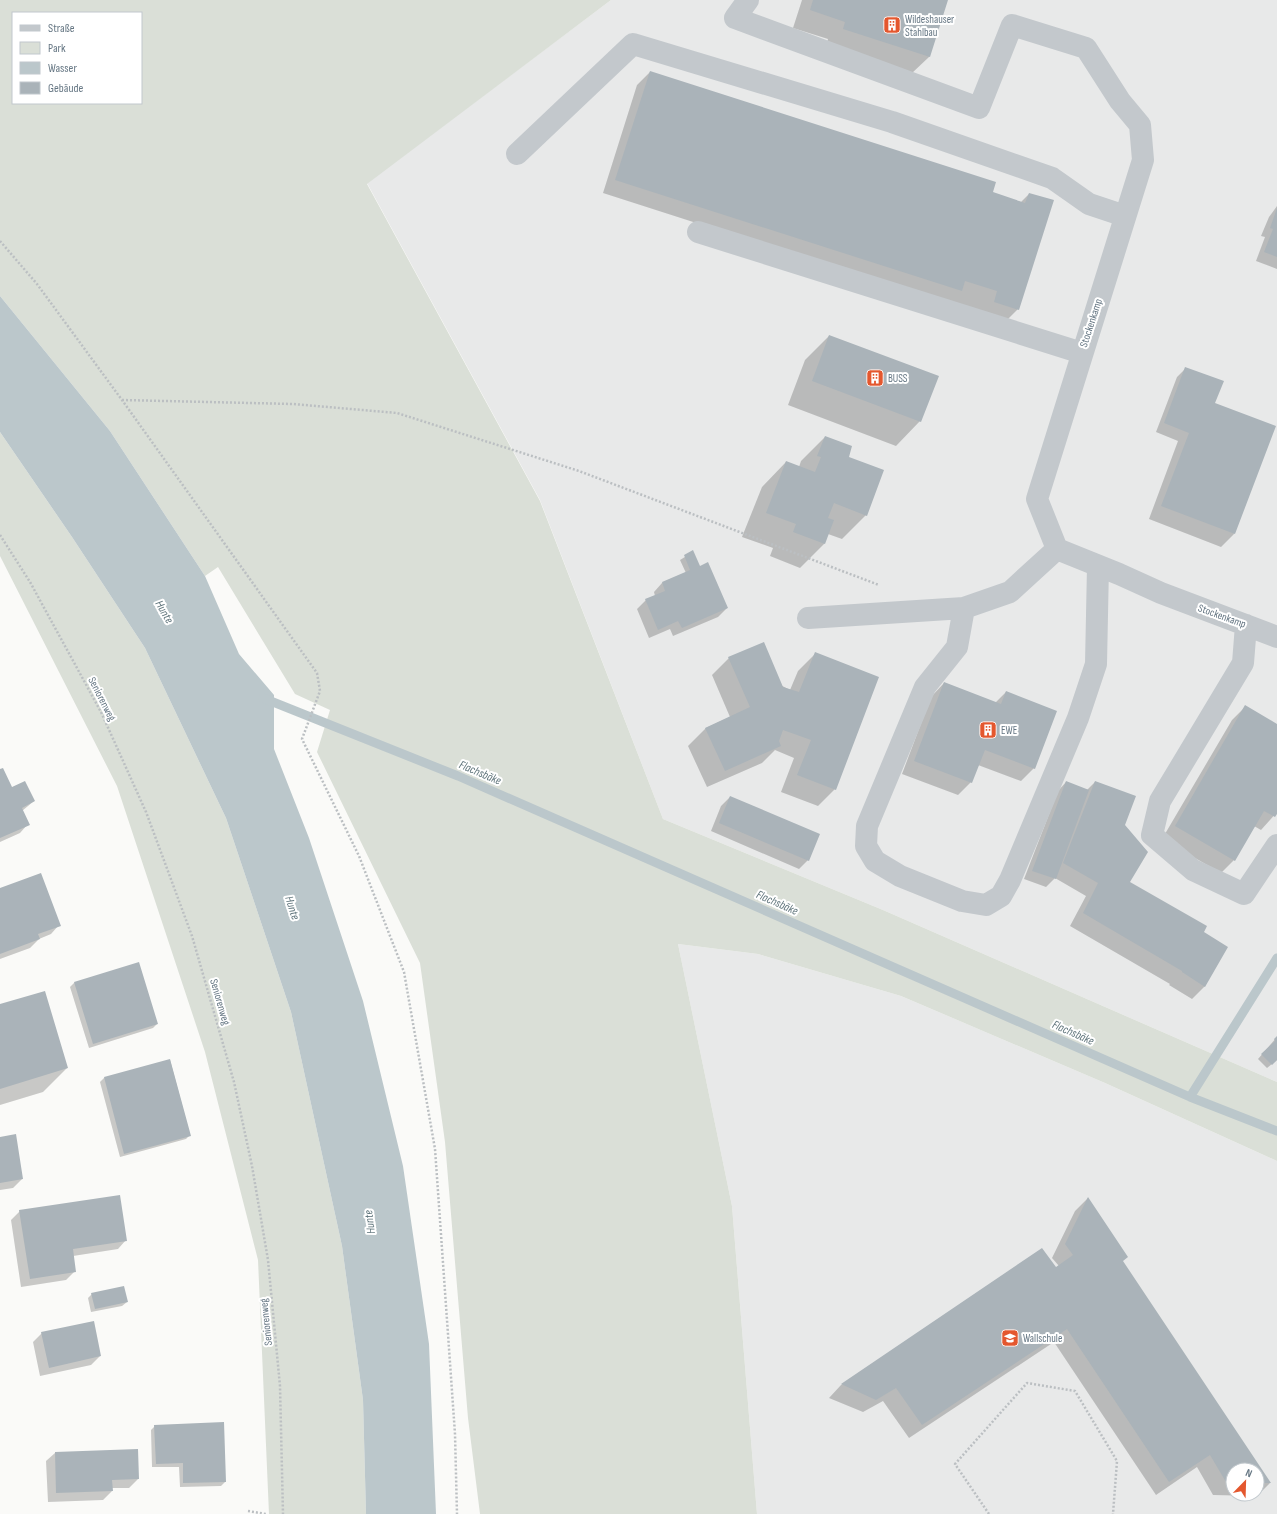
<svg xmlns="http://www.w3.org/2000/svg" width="1277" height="1514" viewBox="0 0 1277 1514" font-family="'Sofia Sans Condensed',sans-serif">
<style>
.built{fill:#e8e9e9;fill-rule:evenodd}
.green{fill:#dadfd7;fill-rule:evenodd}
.water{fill:#bbc7cb}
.shadow{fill:#0003;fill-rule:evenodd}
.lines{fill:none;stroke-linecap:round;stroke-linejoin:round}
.stream{stroke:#bbc7cb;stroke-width:9}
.building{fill:#aab3b9}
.path{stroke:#bbbfc2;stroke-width:2.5;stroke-dasharray:2 2;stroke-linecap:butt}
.minor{stroke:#c3c8cc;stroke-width:22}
.labels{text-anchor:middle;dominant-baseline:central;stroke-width:4;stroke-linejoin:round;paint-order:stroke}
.poi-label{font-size:11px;fill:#657683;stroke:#fff;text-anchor:start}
.street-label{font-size:11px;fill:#657683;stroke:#fff}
.water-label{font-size:12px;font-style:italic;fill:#60757c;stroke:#fff}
</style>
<rect width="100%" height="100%" fill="#fafaf8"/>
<!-- built -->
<path class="built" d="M 611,0 L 1277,0 L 1277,1082 L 883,910 L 663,819 L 540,500 L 367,183 Z
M 678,944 L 758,954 L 901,996 L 1105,1083 L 1277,1161 L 1277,1514 L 757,1514 L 732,1206 ZM 1233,1470 L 1257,1470 L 1257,1494 L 1233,1494 Z"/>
<!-- green -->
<path class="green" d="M 0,0 L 611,0 L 367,184 L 540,501 L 663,819 L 883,910 L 1277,1082 L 1277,1161 L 1105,1083 L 901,996 L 758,954 L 678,944 L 732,1206 L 757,1514 L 480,1514 L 468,1418 L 445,1142 L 420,963 L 317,752 L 330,710 L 295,694 L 218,567 L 205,576 L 110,431 L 0,296 ZM 13,13 L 141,13 L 141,103 L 13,103 Z
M 0,432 L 72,537 L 145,648 L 226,818 L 291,1012 L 342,1246 L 363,1400 L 366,1514 L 269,1514 L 258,1260 L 205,1052 L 117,786 L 0,556 Z"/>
<!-- water -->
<path class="water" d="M 0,296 L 110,431 L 205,576 L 239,654 L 274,695 L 274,749 L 309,838 L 363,1001 L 403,1166 L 429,1344 L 436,1514 L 366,1514 L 363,1400 L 342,1246 L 291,1012 L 226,818 L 145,648 L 72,537 L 0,432 Z"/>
<!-- shadow -->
<path class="shadow" d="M 802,0 L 947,0 L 929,57 L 911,74 L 826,47 L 828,39 L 793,28 Z
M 650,72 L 991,196 L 1021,202 L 1029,194 L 1018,309 L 994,333 L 942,302 L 603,193 L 637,85 Z
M 1277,206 L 1277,269 L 1256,261 L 1265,237 L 1261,236 L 1269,217 Z
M 829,336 L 920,421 L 896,446 L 788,405 L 805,360 Z
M 1186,368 L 1214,403 L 1234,534 L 1221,547 L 1149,519 L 1178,441 L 1156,432 L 1177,377 Z
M 825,437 L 848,457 L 866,515 L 842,539 L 828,534 L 824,544 L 800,568 L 770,556 L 773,548 L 742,537 L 762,487 L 786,462 L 799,467 L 801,461 Z
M 693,552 L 698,566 L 727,608 L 718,617 L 673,636 L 670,629 L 649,638 L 637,609 L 646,600 L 655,596 L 654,592 L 662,583 L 686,573 L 680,560 Z
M 815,654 L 835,789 L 818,806 L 781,792 L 794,758 L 775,750 L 762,763 L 707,787 L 688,746 L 706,728 L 730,717 L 712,675 L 729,658 L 790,690 L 798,671 Z
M 944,683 L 995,703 L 1006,692 L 1034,768 L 1021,781 L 978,765 L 971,782 L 958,795 L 902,774 L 931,697 Z
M 1245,707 L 1277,726 L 1277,812 L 1261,830 L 1254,826 L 1234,860 L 1221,873 L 1162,839 L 1232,720 Z
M 0,770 L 11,788 L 34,801 L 22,811 L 28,824 L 20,833 L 0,842 Z
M 1066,782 L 1087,790 L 1095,782 L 1124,825 L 1128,883 L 1202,932 L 1205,986 L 1192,999 L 1169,985 L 1170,984 L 1070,926 L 1086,896 L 1055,878 L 1046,887 L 1024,879 L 1058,791 Z
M 730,797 L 808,860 L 799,869 L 711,831 L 721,806 Z
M 0,889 L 59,925 L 51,934 L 39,939 L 30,948 L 0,959 Z
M 138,964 L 157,1024 L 153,1028 L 89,1048 L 70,987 L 74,983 Z
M 0,1005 L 67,1068 L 43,1092 L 0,1105 Z
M 1277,1037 L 1277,1060 L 1267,1068 L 1258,1059 Z
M 170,1060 L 190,1135 L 186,1139 L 120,1157 L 100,1082 L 104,1078 Z
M 0,1138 L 22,1179 L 13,1188 L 0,1190 Z
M 1088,1198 L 1122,1262 L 1270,1483 L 1257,1496 L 1213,1495 L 1197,1467 L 1156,1495 L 1054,1342 L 909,1438 L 883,1401 L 863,1412 L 829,1398 L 841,1385 L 1042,1249 L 1055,1269 L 1059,1266 L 1052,1258 L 1075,1211 ZM 1233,1470 L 1257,1470 L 1257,1494 L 1233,1494 Z
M 20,1211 L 126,1240 L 118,1249 L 73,1256 L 75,1271 L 66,1280 L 21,1287 L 11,1220 Z
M 92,1294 L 127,1302 L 122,1306 L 91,1312 L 88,1298 Z
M 42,1333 L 100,1356 L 91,1365 L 40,1376 L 33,1342 Z
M 155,1426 L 225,1482 L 221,1486 L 180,1487 L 179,1467 L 152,1467 L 151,1430 Z
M 137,1450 L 138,1479 L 129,1488 L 112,1488 L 112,1491 L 103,1500 L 48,1502 L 46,1461 L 55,1453 Z"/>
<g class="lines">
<!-- stream -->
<path class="stream" d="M 263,698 L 458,776 L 1190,1097 L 1277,958
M 1190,1097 L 1277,1131"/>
</g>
<!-- building -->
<path class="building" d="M 813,0 L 948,0 L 930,57 L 843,29 L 845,22 L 810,10 Z
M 650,71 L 996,182 L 993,192 L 1025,203 L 1029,193 L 1054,200 L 1019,310 L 994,302 L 997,291 L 965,281 L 962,291 L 615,180 Z
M 1277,208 L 1277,257 L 1264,252 L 1273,229 L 1270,228 Z
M 829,335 L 939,376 L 921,422 L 812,381 Z
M 1185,367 L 1224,381 L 1215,403 L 1276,426 L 1235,534 L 1161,506 L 1189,433 L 1164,423 Z
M 825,436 L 852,446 L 849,457 L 884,470 L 867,516 L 834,503 L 828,518 L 834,520 L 825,544 L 793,532 L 796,524 L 766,513 L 786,461 L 815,472 L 821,457 L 817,456 Z
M 693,550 L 700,566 L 708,562 L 728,608 L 682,628 L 678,621 L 658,630 L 645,599 L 665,591 L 662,582 L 690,570 L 684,555 Z
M 764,642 L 783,687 L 799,692 L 815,652 L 879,677 L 836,790 L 797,775 L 811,740 L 783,730 L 779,741 L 781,746 L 725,771 L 705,728 L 750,707 L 728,657 Z
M 944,682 L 1001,704 L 1006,691 L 1057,711 L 1035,769 L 985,750 L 972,783 L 914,761 Z
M 1245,705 L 1277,724 L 1277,814 L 1275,817 L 1264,811 L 1235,861 L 1175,826 Z
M 3,768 L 12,787 L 25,781 L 35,801 L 22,808 L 30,825 L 0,838 L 0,769 Z
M 1066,781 L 1089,790 L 1056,879 L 1032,871 Z
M 1095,781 L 1136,796 L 1125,825 L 1148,852 L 1130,882 L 1207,926 L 1204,932 L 1228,947 L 1205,987 L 1182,972 L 1182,971 L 1083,913 L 1098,883 L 1063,863 Z
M 730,796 L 820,834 L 809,861 L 719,823 Z
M 41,873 L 61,926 L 38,934 L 40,939 L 0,954 L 0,888 Z
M 139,962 L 158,1024 L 93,1044 L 74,982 Z
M 45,991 L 68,1068 L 0,1089 L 0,1004 Z
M 1277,1036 L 1277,1060 L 1272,1065 L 1261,1054 L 1275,1041 L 1274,1039 Z
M 170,1059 L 191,1136 L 124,1154 L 104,1077 Z
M 16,1134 L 23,1179 L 0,1183 L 0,1137 Z
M 120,1195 L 127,1241 L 73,1249 L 76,1272 L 30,1279 L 19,1210 Z
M 1088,1197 L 1128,1257 L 1123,1261 L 1271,1483 L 1257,1483 L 1257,1470 L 1233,1470 L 1233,1482 L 1226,1482 L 1210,1455 L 1169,1482 L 1067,1329 L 922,1425 L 896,1388 L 876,1400 L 841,1384 L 1042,1248 L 1056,1267 L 1073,1255 L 1065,1244 Z
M 124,1286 L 128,1302 L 95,1309 L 91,1293 Z
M 94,1321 L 101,1356 L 49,1368 L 41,1332 Z
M 224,1422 L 226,1482 L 183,1483 L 183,1463 L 156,1464 L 154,1425 Z
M 138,1449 L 139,1479 L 112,1480 L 113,1491 L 56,1493 L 55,1452 Z"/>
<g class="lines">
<!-- path -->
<path class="path" d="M 0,241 L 37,284 L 122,400 L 317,673 L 320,691 L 302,739 L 359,856 L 404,972 L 435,1149 L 455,1434 L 457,1514
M 122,400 L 293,404 L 397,413 L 579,471 L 879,585
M 0,535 L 30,582 L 101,712 L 146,812 L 192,936 L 234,1082 L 252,1166 L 268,1260 L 280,1386 L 283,1514
M 248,1511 L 266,1514
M 989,1514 L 955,1464 L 1027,1383 L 1075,1391 L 1117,1461 L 1113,1514"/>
<!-- minor -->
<path class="minor" d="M 748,0 L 735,18 L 979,108 L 1012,25 L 1086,48 L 1120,101 L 1140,125 L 1143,160 L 1037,499 L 1057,549
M 517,154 L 633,44 L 892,122 L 1052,178 L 1089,204 L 1125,216
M 698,232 L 1082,353
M 964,608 L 957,647 L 925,687 L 867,826 L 866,846 L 875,861 L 900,876 L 962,901 L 986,905 L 1001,896 L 1010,880 L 1078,718 L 1096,664 L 1098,566
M 808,618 L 964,608 L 1010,592 L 1057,549 L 1119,574 L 1161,593 L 1277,637
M 1246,625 L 1243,663 L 1160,801 L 1152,835 L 1193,870 L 1244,894 L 1277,845"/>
</g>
<!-- icons -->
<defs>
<symbol id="building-square" viewBox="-11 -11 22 22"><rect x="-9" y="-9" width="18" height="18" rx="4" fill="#e4572e" stroke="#fff"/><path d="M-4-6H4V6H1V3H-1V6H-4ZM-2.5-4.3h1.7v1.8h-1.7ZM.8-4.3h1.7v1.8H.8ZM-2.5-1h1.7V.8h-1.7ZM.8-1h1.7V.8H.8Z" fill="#fff"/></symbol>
<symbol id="school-square" viewBox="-11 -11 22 22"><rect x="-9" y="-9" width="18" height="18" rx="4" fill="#e4572e" stroke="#fff"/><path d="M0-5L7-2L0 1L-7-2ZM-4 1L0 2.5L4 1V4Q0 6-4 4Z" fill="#fff"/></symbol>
</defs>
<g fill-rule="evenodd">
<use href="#building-square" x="882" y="15" width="20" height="20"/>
<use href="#building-square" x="865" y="368" width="20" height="20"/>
<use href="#building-square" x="978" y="720" width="20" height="20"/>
<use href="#school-square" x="1000" y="1328" width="20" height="20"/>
</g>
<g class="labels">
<!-- poi labels -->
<g class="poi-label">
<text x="905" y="19">Wildeshauser<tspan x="905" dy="13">Stahlbau</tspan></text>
<text x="888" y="378">BUSS</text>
<text x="1001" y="730">EWE</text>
<text x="1023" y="1338">Wallschule</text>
</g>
<!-- street labels -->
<g class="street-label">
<text transform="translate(1091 323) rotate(-72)">Stockenkamp</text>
<text transform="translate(1222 616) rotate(20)">Stockenkamp</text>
<text transform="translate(102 699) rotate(63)">Seniorenweg</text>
<text transform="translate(220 1002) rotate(74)">Seniorenweg</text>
<text transform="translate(266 1322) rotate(-96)">Seniorenweg</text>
</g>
<!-- water labels -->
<g class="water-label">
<text transform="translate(164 612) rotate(60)">Hunte</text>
<text transform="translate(480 773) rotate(23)">Flachsbäke</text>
<text transform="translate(777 903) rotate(24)">Flachsbäke</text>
<text transform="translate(292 908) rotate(72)">Hunte</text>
<text transform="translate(1073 1033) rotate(24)">Flachsbäke</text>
<text transform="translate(370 1222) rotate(-97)">Hunte</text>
</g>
</g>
<!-- legend -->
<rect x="12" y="12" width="130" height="92" fill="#ffffff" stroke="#c1c8cd"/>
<rect x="20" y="25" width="20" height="6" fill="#c3c8cc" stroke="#c1c8cd"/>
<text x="48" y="32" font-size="12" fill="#657683">Straße</text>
<rect x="20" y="42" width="20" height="12" fill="#dadfd7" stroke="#c1c8cd"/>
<text x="48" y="52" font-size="12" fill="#657683">Park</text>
<rect x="20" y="62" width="20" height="12" fill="#bbc7cb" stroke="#c1c8cd"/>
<text x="48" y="72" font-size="12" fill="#657683">Wasser</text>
<rect x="20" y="82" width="20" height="12" fill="#aab3b9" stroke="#c1c8cd"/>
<text x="48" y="92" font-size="12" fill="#657683">Gebäude</text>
<!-- north arrow -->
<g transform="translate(1245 1482) rotate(23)"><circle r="19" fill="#ffffff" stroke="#c1c8cd"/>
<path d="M0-3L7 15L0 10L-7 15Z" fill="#e4572e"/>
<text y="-6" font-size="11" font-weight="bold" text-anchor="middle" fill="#657683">N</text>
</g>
</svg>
